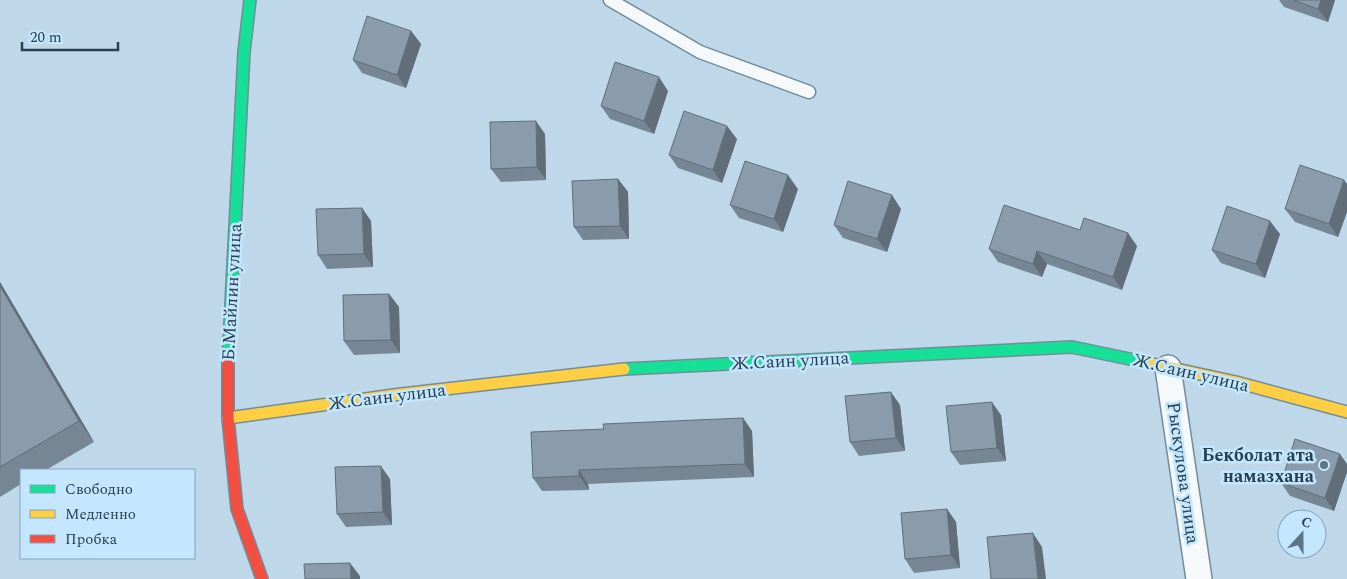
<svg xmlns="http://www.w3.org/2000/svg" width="1347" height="579" viewBox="0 0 1347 579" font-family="Spectral,serif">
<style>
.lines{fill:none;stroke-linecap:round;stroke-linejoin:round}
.lane-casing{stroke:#748c99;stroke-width:15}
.street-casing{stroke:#748c99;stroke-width:28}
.fast-casing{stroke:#748c99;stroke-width:14}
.slow-casing{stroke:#748c99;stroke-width:14}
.jam-casing{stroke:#748c99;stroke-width:14}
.lane{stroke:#f5f9fc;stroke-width:12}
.street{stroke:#f5f9fc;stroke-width:25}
.fast{stroke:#16e098;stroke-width:11}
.slow{stroke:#ffcf43;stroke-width:11}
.jam{stroke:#f24e42;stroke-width:11}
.wall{fill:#778694}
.shaded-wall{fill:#616d78}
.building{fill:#8a9cac;stroke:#616d78}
.poi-dot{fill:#5c7586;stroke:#c4e7ff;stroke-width:2}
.labels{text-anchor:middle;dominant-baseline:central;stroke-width:5;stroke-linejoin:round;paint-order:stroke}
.street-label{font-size:18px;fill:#274050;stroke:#c4e7ff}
.poi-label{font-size:18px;font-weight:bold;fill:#274050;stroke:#c4e7ff;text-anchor:end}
</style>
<rect width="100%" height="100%" fill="#bed8e9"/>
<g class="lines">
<defs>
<path id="lane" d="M 610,0 L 700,52 L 809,92"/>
<path id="street" d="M 1168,368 L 1199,579"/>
<path id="fast" d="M 228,363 L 244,52 L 250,0
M 624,369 L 1072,347 L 1144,362"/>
<path id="slow" d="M 1144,362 L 1236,382 L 1347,412
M 228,418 L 401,394 L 624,369"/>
<path id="jam" d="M 228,363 L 228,418 L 237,509 L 262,579"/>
</defs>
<!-- lane casing -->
<use href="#lane" class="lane-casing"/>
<!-- street casing -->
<use href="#street" class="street-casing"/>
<!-- fast casing -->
<use href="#fast" class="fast-casing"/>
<!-- slow casing -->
<use href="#slow" class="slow-casing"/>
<!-- jam casing -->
<use href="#jam" class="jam-casing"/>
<!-- lane -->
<use href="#lane" class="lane"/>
<!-- street -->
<use href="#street" class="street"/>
<!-- fast -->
<use href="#fast" class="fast"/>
<!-- slow -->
<use href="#slow" class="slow"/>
<!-- jam -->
<use href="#jam" class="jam"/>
</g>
<!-- wall -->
<path class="wall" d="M 1279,0 L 1335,0 L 1328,22 L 1284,7 Z
M 411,31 L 421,44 L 406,88 L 362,73 L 353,60 Z
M 668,91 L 654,134 L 610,119 L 601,106 Z
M 545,134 L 546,180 L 501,182 L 491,169 Z
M 737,139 L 722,183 L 678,168 L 669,155 Z
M 618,179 L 628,192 L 629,239 L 583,240 L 574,227 Z
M 1347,184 L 1347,212 L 1338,237 L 1295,222 L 1285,209 Z
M 798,189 L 783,232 L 739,218 L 730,205 Z
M 362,208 L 371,221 L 373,267 L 327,269 L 318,255 Z
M 901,209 L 887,252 L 843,238 L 834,225 Z
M 1080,230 L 1137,246 L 1122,290 L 1047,264 L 1042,277 L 998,262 L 989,249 Z
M 1280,234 L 1265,278 L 1221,263 L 1212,250 Z
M 0,282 L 94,442 L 46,470 L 21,470 L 21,484 L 0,497 Z
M 389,294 L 399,307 L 400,353 L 354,355 L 344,341 Z
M 900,405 L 905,451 L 859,456 L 850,442 Z
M 1001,415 L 1006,461 L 960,465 L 951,452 Z
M 743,418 L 752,431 L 754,477 L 588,484 L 589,490 L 542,491 L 533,478 L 604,429 Z
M 1347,464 L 1347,472 L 1334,511 L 1290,496 L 1281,483 Z
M 390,479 L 392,525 L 346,527 L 337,514 Z
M 947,509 L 956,522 L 960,568 L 914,573 L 905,559 Z"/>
<!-- shaded-wall -->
<path class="shaded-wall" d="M 1321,0 L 1335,0 L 1328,22 L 1318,9 Z
M 411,31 L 421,44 L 406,88 L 397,75 Z
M 659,77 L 668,91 L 654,134 L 644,121 Z
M 536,121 L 545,134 L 546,180 L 537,167 Z
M 727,126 L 737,139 L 722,183 L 713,170 Z
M 788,175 L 798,189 L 783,232 L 774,219 Z
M 618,179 L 628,192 L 629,239 L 620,226 Z
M 1344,180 L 1347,184 L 1347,212 L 1338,237 L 1329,224 Z
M 892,195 L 901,209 L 887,252 L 877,239 Z
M 362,208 L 371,221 L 373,267 L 364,254 Z
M 1270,221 L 1280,234 L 1265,278 L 1256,264 Z
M 1128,233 L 1137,246 L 1122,290 L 1113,277 Z
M 1037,251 L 1047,264 L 1042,277 L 1033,264 Z
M 0,282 L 94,442 L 79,421 L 0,286 Z
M 389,294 L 399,307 L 400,353 L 391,340 Z
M 891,392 L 900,405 L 905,451 L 896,438 Z
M 992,402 L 1001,415 L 1006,461 L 997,448 Z
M 743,418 L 752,431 L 754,477 L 745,464 Z
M 1340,454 L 1347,464 L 1347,472 L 1334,511 L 1325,498 Z
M 381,466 L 390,479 L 392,525 L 383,512 Z
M 579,470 L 588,484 L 589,490 L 579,476 Z
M 947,509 L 956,522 L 960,568 L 951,555 Z
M 1033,533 L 1042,547 L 1046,579 L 1038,579 Z
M 350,563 L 360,576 L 360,579 L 351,579 Z"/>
<!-- building -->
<path class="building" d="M 1293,0 L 1321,0 L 1318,9 Z
M 367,16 L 411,31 L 397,75 L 353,60 Z
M 615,62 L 659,77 L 644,121 L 601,106 Z
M 684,111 L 727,126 L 713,170 L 669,155 Z
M 536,121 L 537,167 L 491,169 L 490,122 Z
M 745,161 L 788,175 L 774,219 L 730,205 Z
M 1300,165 L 1344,180 L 1329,224 L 1285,209 Z
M 618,179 L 620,226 L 574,227 L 572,181 Z
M 848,181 L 892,195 L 877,239 L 834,225 Z
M 1004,205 L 1080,230 L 1084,218 L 1128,233 L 1113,277 L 1037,251 L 1033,264 L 989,249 Z
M 1227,206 L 1270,221 L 1256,264 L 1212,250 Z
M 362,208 L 364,254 L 318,255 L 316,209 Z
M 0,286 L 79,421 L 0,467 Z
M 389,294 L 391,340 L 344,341 L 343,295 Z
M 891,392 L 896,438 L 850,442 L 845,396 Z
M 992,402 L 997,448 L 951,452 L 946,406 Z
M 743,418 L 745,464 L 579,470 L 579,476 L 533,478 L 531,432 L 604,429 L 603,424 Z
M 1295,439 L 1340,454 L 1325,498 L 1281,483 Z
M 381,466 L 383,512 L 337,514 L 335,467 Z
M 947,509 L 951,555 L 905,559 L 901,513 Z
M 1033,533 L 1038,579 L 991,579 L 987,537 Z
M 350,563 L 351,579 L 305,579 L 304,564 Z"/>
<!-- markers -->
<circle class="poi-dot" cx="1324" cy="465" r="5"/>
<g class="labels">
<!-- street labels -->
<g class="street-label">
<text transform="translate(232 292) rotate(-87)">Б.Майлин улица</text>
<text transform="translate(790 361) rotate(-3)">Ж.Саин улица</text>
<text transform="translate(1191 373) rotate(13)">Ж.Саин улица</text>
<text transform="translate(387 397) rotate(-7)">Ж.Саин улица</text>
<text transform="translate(1183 473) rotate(82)">Рыскулова улица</text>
</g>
<!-- poi labels -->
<g class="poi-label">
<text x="1314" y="455">Бекболат ата<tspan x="1314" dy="21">намазхана</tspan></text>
</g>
</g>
<!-- legend -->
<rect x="20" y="469" width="175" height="90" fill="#c4e7ff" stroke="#85a4b9"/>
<rect x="30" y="485" width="25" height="8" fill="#16e098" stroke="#85a4b9"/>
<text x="65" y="494" font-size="15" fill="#274050">Свободно</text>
<rect x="30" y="510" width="25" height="8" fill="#ffcf43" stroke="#85a4b9"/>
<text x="65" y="519" font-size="15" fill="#274050">Медленно</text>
<rect x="30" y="535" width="25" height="8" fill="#f24e42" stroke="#85a4b9"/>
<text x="65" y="544" font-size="15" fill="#274050">Пробка</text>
<!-- north arrow -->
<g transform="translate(1302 534) rotate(21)"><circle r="24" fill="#c4e7ff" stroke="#85a4b9"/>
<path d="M0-4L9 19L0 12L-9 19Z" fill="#5c7586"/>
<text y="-8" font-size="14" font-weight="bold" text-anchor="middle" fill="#274050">С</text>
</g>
<!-- scale -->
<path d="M22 42v8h96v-8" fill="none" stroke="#274050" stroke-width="2.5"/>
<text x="30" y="42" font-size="15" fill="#274050" stroke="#c4e7ff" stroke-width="4" paint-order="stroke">20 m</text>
</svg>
